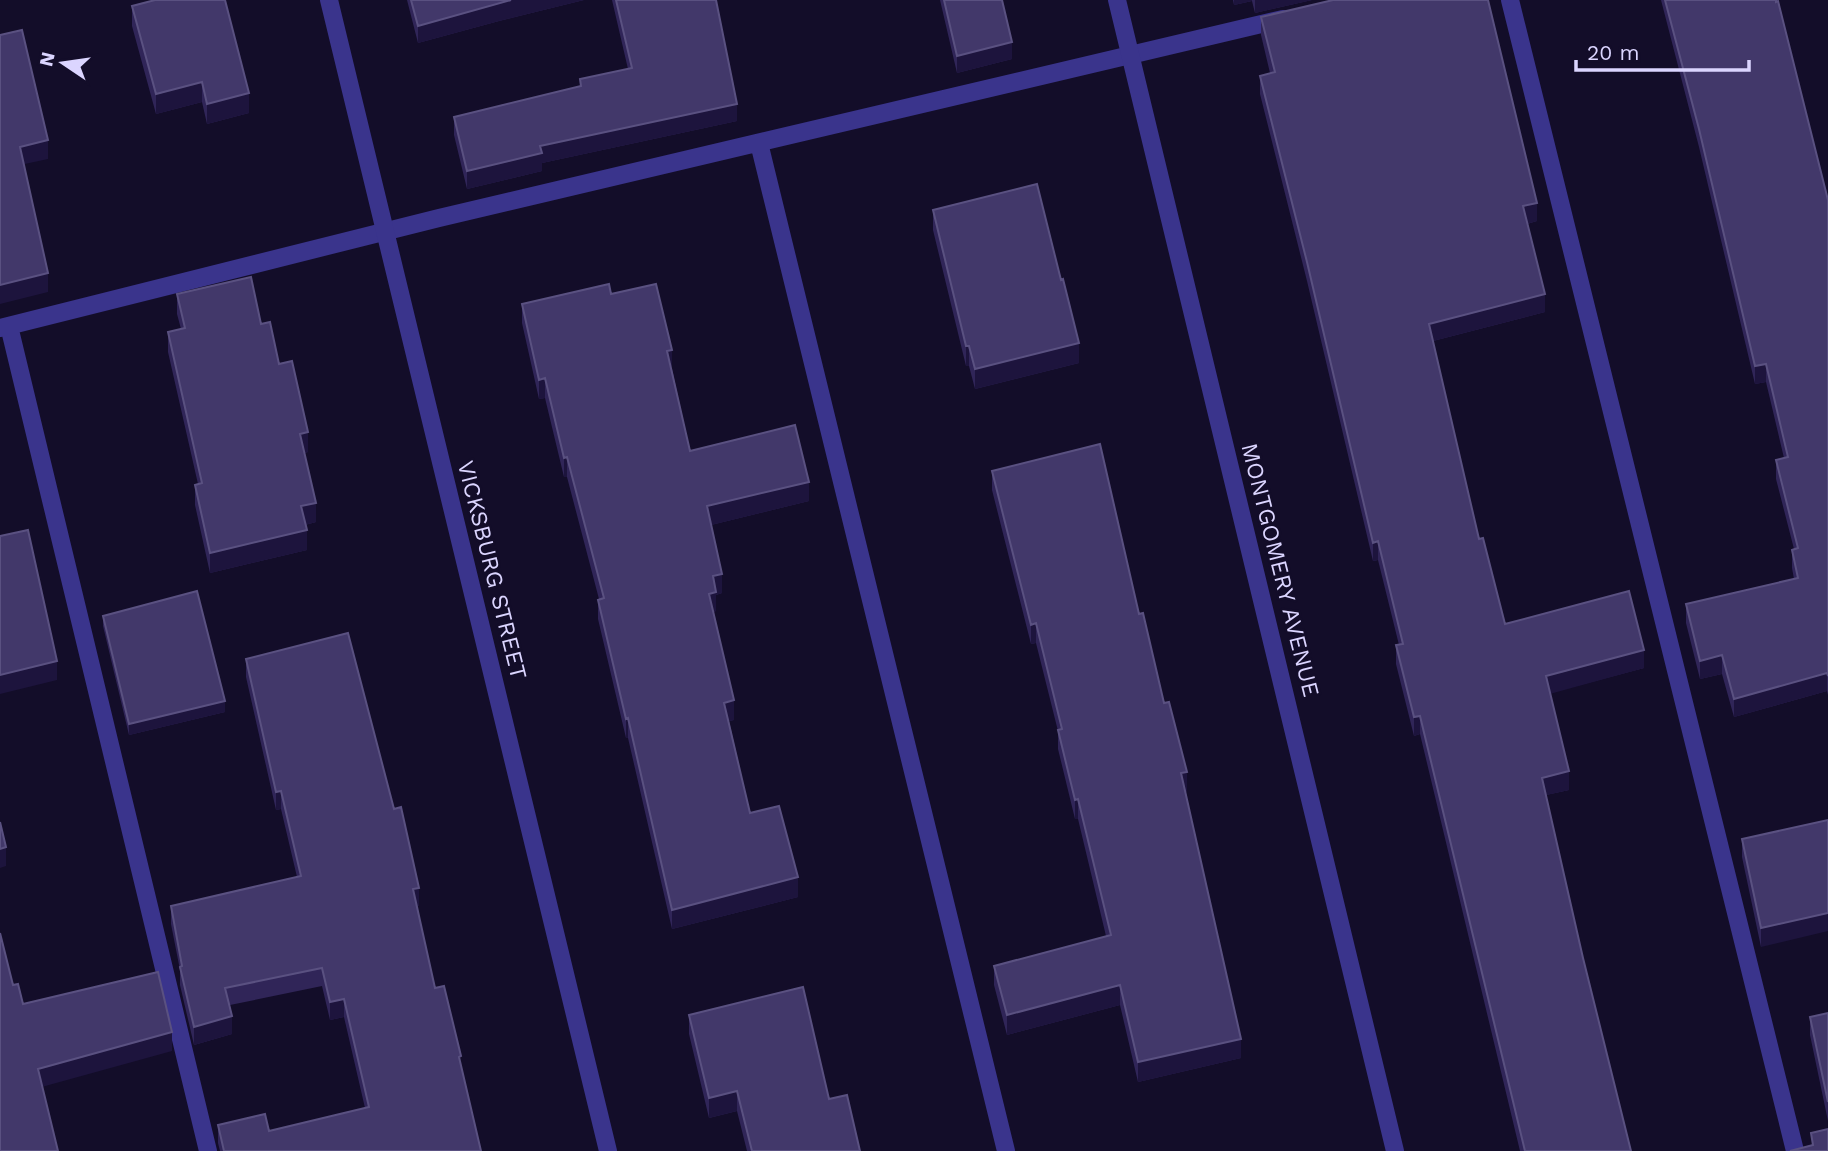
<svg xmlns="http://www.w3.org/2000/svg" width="1828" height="1151" viewBox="0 0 1828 1151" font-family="'Work Sans',sans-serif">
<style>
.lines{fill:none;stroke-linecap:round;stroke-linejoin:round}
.lane{stroke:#3a348c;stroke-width:18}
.street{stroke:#3a348c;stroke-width:18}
.wall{fill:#302558}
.shaded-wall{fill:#1d143d}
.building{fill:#42386a;stroke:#5a5181;stroke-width:2}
.labels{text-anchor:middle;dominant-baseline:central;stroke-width:5;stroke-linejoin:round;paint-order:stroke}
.street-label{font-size:23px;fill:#dbd5ff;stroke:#130d29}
</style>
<rect width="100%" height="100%" fill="#130d29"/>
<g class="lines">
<!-- lane -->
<path class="lane" d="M 1510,0 L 1795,1151
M 759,143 L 1006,1151
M 9,326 L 208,1151
M 0,328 L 439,218 L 1283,19"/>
<!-- street -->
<path class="street" d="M 329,0 L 608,1151
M 1117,0 L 1395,1151"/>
</g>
<!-- wall -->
<path class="wall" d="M 407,0 L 584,0 L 499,21 L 418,43 Z
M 612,0 L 716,0 L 737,121 L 542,163 L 542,171 L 467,189 L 454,135 L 454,117 L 580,86 L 580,79 L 628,69 Z
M 940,0 L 1002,0 L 1012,59 L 957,73 Z
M 1233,0 L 1312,0 L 1255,13 L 1252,1 L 1234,5 Z
M 1661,0 L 1776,0 L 1828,200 L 1828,695 L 1827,691 L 1734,717 L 1722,674 L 1700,679 L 1686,623 L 1686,604 L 1794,579 L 1792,568 L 1792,550 L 1794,549 L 1776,479 L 1776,460 L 1784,458 L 1766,382 L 1755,384 L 1699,147 Z
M 132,6 L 249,113 L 207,124 L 202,102 L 156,114 L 132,26 Z
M 1261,17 L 1537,221 L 1527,224 L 1545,312 L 1433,341 L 1479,539 L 1505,624 L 1644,668 L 1550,693 L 1569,790 L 1546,795 L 1583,958 L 1631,1151 L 1520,1151 L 1420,734 L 1414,736 L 1396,664 L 1396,645 L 1399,645 L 1378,560 L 1373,561 L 1307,281 L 1260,94 L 1260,76 L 1270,73 L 1261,35 Z
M 933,210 L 1079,363 L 975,389 L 969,366 L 966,366 L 933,230 Z
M 177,294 L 261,324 L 279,364 L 308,452 L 304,453 L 316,522 L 305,525 L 307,550 L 210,573 L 195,505 L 195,485 L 198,484 L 168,352 L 168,332 L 181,329 L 177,314 Z
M 611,294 L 672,369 L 690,451 L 809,501 L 711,525 L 722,593 L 716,595 L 716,611 L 713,612 L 734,720 L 729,721 L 750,813 L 798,897 L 672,929 L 628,738 L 626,738 L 598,619 L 598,600 L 599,599 L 567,477 L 564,477 L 545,398 L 539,399 L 522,323 L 522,304 Z
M 992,471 L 1139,614 L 1164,703 L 1187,791 L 1185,792 L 1241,1058 L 1138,1082 L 1120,1005 L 1007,1035 L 994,985 L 994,966 L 1106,936 L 1078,819 L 1075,819 L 1058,749 L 1058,731 L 1036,643 L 1031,644 L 992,490 Z
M 103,616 L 225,712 L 129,735 L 103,626 Z
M 246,659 L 419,906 L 417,906 L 435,988 L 461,1069 L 481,1151 L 220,1151 L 218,1143 L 218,1125 L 269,1131 L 365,1108 L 344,1017 L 330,1020 L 322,986 L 230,1005 L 232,1034 L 194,1045 L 180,985 L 180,970 L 171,924 L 171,906 L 297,877 L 281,809 L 276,810 L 246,677 Z
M 1828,820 L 1761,947 L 1742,857 L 1742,839 Z
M 1828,1013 L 1828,1121 L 1810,1035 L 1810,1017 Z
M 689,1015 L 829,1099 L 860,1151 L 747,1151 L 737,1111 L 709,1118 L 689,1034 Z"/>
<!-- shaded-wall -->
<path class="shaded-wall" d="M 511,0 L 584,0 L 499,21 L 418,43 L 418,26 Z
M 1234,0 L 1252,0 L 1252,1 L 1234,5 Z
M 1255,0 L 1312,0 L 1255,13 Z
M 1012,42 L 1012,59 L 957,73 L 957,56 Z
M 202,82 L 202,102 L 156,114 L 156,94 Z
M 249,93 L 249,113 L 207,124 L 207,104 Z
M 737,104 L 737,121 L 542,163 L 542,171 L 467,189 L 467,171 L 540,146 Z
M 48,140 L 48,159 L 20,165 L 20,147 Z
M 1537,203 L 1537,221 L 1523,225 L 1523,206 Z
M 48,273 L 48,292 L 0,304 L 0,285 Z
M 1545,294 L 1545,312 L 1429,342 L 1429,324 Z
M 1079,343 L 1079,363 L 975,389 L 975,369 Z
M 966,346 L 969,346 L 969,366 L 966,366 Z
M 672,350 L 672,369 L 667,351 Z
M 1766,364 L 1766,382 L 1755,384 L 1755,366 Z
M 545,378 L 545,398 L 539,399 L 539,380 Z
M 308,432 L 308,452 L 300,454 L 300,434 Z
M 567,457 L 567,477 L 564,477 L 564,458 Z
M 809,482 L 809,501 L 707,526 L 707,506 Z
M 316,503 L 316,522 L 301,526 L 301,506 Z
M 307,530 L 307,550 L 210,573 L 210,553 Z
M 1378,541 L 1378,560 L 1373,561 L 1373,543 Z
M 722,574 L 722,593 L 716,595 L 716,611 L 709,613 L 709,594 L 713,576 Z
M 1036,623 L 1036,643 L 1031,644 L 1031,625 Z
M 1644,650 L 1644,668 L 1546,695 L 1546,676 Z
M 1722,655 L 1722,674 L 1700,679 L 1700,661 Z
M 57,661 L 57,680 L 0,694 L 0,675 Z
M 1827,673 L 1827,691 L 1734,717 L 1734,699 Z
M 734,700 L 734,720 L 724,722 L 724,703 Z
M 225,701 L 225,712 L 129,735 L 129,724 Z
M 1420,716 L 1420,734 L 1414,736 L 1414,717 Z
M 628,718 L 628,738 L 626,738 L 626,719 Z
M 1569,771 L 1569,790 L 1542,796 L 1542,778 Z
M 1187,772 L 1187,791 L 1181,793 L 1181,773 Z
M 281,791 L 281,809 L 276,810 L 276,792 Z
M 1078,799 L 1078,819 L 1075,819 L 1075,800 Z
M 6,847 L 6,866 L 0,868 L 0,849 Z
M 798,877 L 798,897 L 672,929 L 672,910 Z
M 419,888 L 419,906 L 413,907 L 413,889 Z
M 1828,913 L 1828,931 L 1761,947 L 1761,928 Z
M 1120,985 L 1120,1005 L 1007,1035 L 1007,1015 Z
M 344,999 L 344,1017 L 330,1020 L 330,1002 Z
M 232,1016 L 232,1034 L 194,1045 L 194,1027 Z
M 172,1032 L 172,1051 L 38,1088 L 38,1069 Z
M 1241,1039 L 1241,1058 L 1138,1082 L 1138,1062 Z
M 737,1091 L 737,1111 L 709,1118 L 709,1098 Z"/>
<!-- building -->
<path class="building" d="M 155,0 L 225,0 L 249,93 L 207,104 L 202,82 L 156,94 L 132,6 Z
M 411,0 L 511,0 L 418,26 Z
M 616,0 L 716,0 L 737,104 L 540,146 L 542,153 L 467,171 L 454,117 L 581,86 L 580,79 L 632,68 Z
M 944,0 L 1002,0 L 1012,42 L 957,56 Z
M 1333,0 L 1488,0 L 1537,203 L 1523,206 L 1545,294 L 1429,324 L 1479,539 L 1483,538 L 1505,624 L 1629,591 L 1644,650 L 1546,676 L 1569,771 L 1542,778 L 1583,958 L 1631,1151 L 1525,1151 L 1420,716 L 1414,717 L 1396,645 L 1403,644 L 1378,541 L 1373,543 L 1307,262 L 1260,76 L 1275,72 L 1261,17 Z
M 1665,0 L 1776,0 L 1776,2 L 1778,1 L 1828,200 L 1828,676 L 1827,673 L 1734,699 L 1722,655 L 1700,661 L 1686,604 L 1798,578 L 1792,550 L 1798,548 L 1776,460 L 1788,457 L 1766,364 L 1755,366 L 1699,129 Z
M 22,30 L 48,140 L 20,147 L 48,273 L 0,285 L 0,35 Z
M 1037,184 L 1061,280 L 1063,279 L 1079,343 L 975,369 L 969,346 L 966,346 L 933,210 Z
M 251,277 L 261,324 L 270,322 L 279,364 L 292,361 L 308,432 L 300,434 L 316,503 L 301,506 L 307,530 L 210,553 L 195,485 L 202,483 L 168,332 L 185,328 L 177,294 Z
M 609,284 L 611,294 L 656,284 L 672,350 L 667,351 L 690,451 L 795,425 L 809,482 L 707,506 L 722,574 L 713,576 L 716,592 L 709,594 L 734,700 L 724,703 L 750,813 L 779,806 L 798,877 L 672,910 L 628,718 L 626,719 L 598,600 L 604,598 L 567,457 L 564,458 L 545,378 L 539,380 L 522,304 Z
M 1100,444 L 1139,614 L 1143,613 L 1164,703 L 1169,702 L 1187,772 L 1181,773 L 1241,1039 L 1138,1062 L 1120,985 L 1007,1015 L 994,966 L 1111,935 L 1078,799 L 1075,800 L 1058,730 L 1062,729 L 1036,623 L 1031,625 L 992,471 Z
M 28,530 L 57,661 L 0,675 L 0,536 Z
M 197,591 L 225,701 L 129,724 L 103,616 Z
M 348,633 L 394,809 L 401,807 L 419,888 L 413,889 L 435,988 L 444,986 L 461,1056 L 459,1057 L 481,1151 L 224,1151 L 218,1125 L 265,1114 L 269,1131 L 369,1107 L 344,999 L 330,1002 L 322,968 L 225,988 L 232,1016 L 194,1027 L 180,967 L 182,966 L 171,906 L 301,876 L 281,791 L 276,792 L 246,659 Z
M 1828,820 L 1828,913 L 1761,928 L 1742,839 Z
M 0,822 L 6,847 L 0,849 Z
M 0,933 L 13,985 L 18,984 L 23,1004 L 158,972 L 172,1032 L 38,1069 L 58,1151 L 0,1151 Z
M 803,987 L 829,1099 L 847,1095 L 860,1151 L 752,1151 L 737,1091 L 709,1098 L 689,1015 Z
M 1828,1013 L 1828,1102 L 1810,1017 Z
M 1828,1129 L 1828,1151 L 1790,1151 L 1813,1145 L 1811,1133 Z"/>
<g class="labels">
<!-- street labels -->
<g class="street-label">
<text transform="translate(492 570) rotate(76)">VICKSBURG STREET</text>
<text transform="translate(1280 570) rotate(76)">MONTGOMERY AVENUE</text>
</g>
</g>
<!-- north arrow -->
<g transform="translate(63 63) rotate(283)" stroke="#130d29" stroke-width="5" paint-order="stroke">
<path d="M0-5L12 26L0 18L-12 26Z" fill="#dbd5ff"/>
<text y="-10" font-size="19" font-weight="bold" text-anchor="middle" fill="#dbd5ff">N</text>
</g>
<!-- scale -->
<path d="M1576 60v10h173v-10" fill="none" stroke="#dbd5ff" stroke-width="3.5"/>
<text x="1587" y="60" font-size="21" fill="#dbd5ff" stroke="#130d29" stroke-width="5" paint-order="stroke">20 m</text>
</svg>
